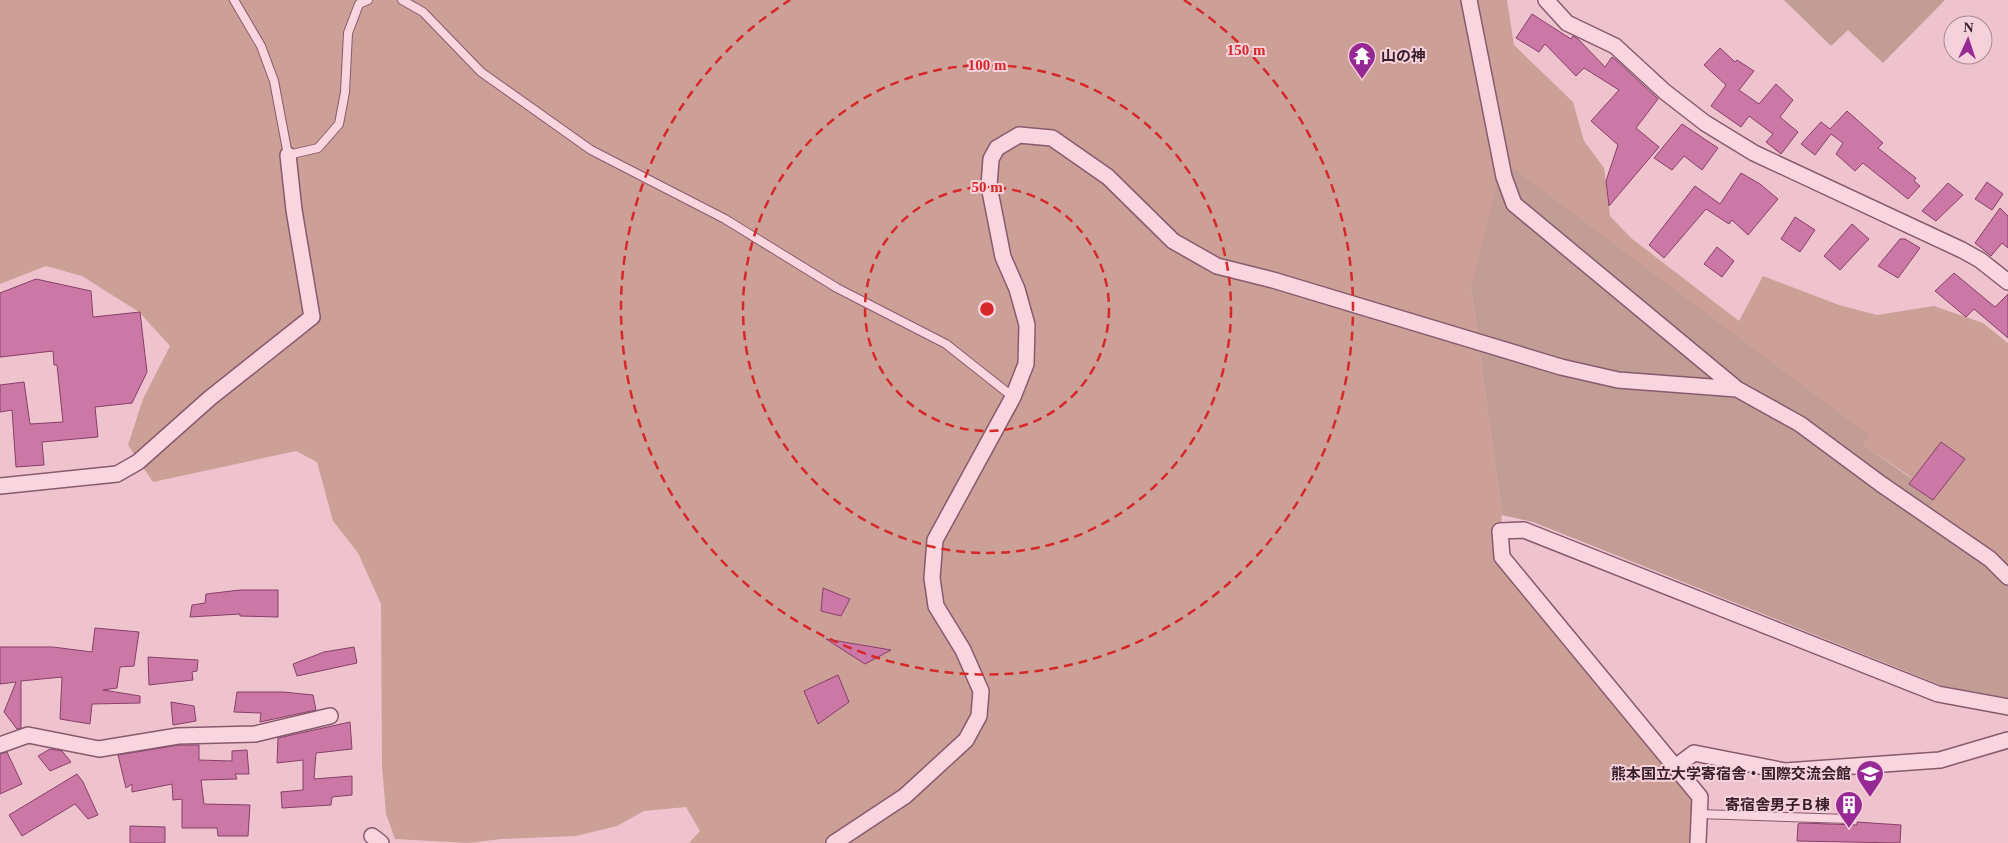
<svg xmlns="http://www.w3.org/2000/svg" width="2008" height="843" viewBox="0 0 2008 843" font-family="'Times New Roman','Noto Sans JP',serif">
<style>
.green{fill:#cc9f97}
.cemetery{fill:#c19d96}
.building{fill:#cc78a6;stroke:#873f68}
.lines{fill:none;stroke-linecap:round;stroke-linejoin:round}
.service-casing{stroke:#885a6e;stroke-width:10}
.minor-casing{stroke:#885a6e;stroke-width:18}
.service{stroke:#f9d6df;stroke-width:8}
.minor{stroke:#f9d6df;stroke-width:15}
.ring{fill:none;stroke:#d62828;stroke-width:2.5;stroke-dasharray:9 6}
.labels{text-anchor:middle;dominant-baseline:central;stroke-width:4;stroke-linejoin:round;paint-order:stroke}
.poi-label{font-size:15px;font-weight:bold;fill:#381e2a;stroke:#f5d2db;text-anchor:end}
.centre{fill:#d62828;stroke:#f5d2db;stroke-width:2.5}
.ring-label{font-size:15px;text-anchor:middle;font-weight:bold;fill:#d62828;stroke:#f5d2db;stroke-width:4;stroke-linejoin:round;paint-order:stroke}
</style>
<rect width="100%" height="100%" fill="#eec3ce"/>
<!-- green -->
<path class="green" d="M 0,0 L 1507,0 L 1514,45 L 1573,102 L 1584,141 L 1604,168 L 1610,216 L 1631,238 L 1739,321 L 1763,276 L 1839,305 L 1877,315 L 1934,306 L 1983,323 L 2008,343 L 2008,578 L 1918,520 L 1909,484 L 1911,477 L 1863,445 L 1870,436 L 1471,288 L 1502,515 L 1500,531 L 1502,557 L 1700,797 L 1698,843 L 689,843 L 700,831 L 686,807 L 644,811 L 617,826 L 576,836 L 501,839 L 468,843 L 395,839 L 386,814 L 382,766 L 381,604 L 358,553 L 333,521 L 317,462 L 296,451 L 153,482 L 128,445 L 143,399 L 170,346 L 139,312 L 82,276 L 46,266 L 0,284 Z"/>
<!-- cemetery -->
<path class="cemetery" d="M 1784,0 L 1945,0 L 1883,63 L 1848,30 L 1831,46 Z
M 1503,161 L 1870,436 L 1863,445 L 1911,478 L 1909,484 L 1933,500 L 1919,521 L 2008,578 L 2008,698 L 1943,686 L 1533,522 L 1502,515 L 1471,288 Z"/>
<!-- building -->
<path class="building" d="M 1532,14 L 1571,39 L 1573,36 L 1578,39 L 1605,67 L 1612,57 L 1617,61 L 1658,99 L 1636,128 L 1659,147 L 1609,206 L 1606,181 L 1618,145 L 1591,121 L 1619,90 L 1584,68 L 1576,76 L 1545,44 L 1539,52 L 1516,38 Z
M 1720,48 L 1735,62 L 1737,60 L 1754,71 L 1739,90 L 1759,104 L 1776,84 L 1793,100 L 1780,117 L 1798,132 L 1781,154 L 1766,142 L 1773,134 L 1749,116 L 1741,127 L 1711,106 L 1726,85 L 1704,65 Z
M 1847,111 L 1883,143 L 1878,148 L 1916,178 L 1914,181 L 1920,186 L 1908,199 L 1863,163 L 1855,171 L 1836,154 L 1843,143 L 1831,134 L 1815,155 L 1801,144 L 1821,122 L 1830,129 Z
M 1682,124 L 1718,148 L 1702,170 L 1684,156 L 1672,170 L 1654,158 Z
M 1741,173 L 1760,184 L 1778,199 L 1748,235 L 1732,220 L 1729,224 L 1706,209 L 1664,258 L 1649,245 L 1695,186 L 1720,204 Z
M 1987,182 L 2003,194 L 1992,210 L 1975,199 Z
M 1948,183 L 1963,195 L 1936,221 L 1922,211 Z
M 2000,208 L 2008,216 L 2008,248 L 2002,243 L 1991,256 L 1975,243 Z
M 1795,217 L 1815,230 L 1800,252 L 1781,239 Z
M 1852,224 L 1869,239 L 1840,270 L 1824,256 Z
M 1900,239 L 1905,239 L 1920,248 L 1898,278 L 1878,266 Z
M 1717,247 L 1734,261 L 1722,277 L 1704,264 Z
M 1954,273 L 1995,307 L 2008,294 L 2008,338 L 1974,309 L 1966,317 L 1935,291 Z
M 36,279 L 91,291 L 93,317 L 140,312 L 147,372 L 132,403 L 95,407 L 98,437 L 42,442 L 44,465 L 16,467 L 12,410 L 0,412 L 0,385 L 24,382 L 30,424 L 63,422 L 57,365 L 54,365 L 53,351 L 0,357 L 0,293 Z
M 1941,442 L 1965,459 L 1933,500 L 1909,484 Z
M 823,588 L 850,599 L 841,616 L 821,611 Z
M 240,590 L 278,590 L 278,617 L 240,616 L 240,614 L 190,617 L 192,605 L 205,603 L 206,594 Z
M 95,628 L 139,632 L 134,666 L 120,667 L 117,688 L 103,690 L 140,696 L 140,703 L 92,704 L 90,724 L 60,719 L 62,677 L 21,681 L 21,728 L 17,729 L 4,712 L 16,682 L 0,684 L 0,647 L 53,647 L 92,652 Z
M 826,639 L 891,650 L 865,664 Z
M 354,647 L 357,663 L 297,676 L 293,664 L 324,652 Z
M 148,657 L 198,660 L 197,671 L 192,672 L 193,680 L 149,685 Z
M 838,675 L 849,702 L 818,724 L 804,691 Z
M 237,692 L 283,692 L 313,695 L 316,710 L 260,722 L 261,713 L 234,712 Z
M 171,702 L 194,706 L 196,721 L 173,725 Z
M 350,722 L 352,749 L 316,753 L 314,779 L 352,776 L 352,795 L 332,797 L 331,805 L 282,808 L 281,792 L 303,790 L 303,760 L 277,763 L 278,738 Z
M 179,745 L 199,745 L 199,760 L 232,761 L 232,751 L 247,750 L 249,774 L 235,774 L 237,779 L 201,780 L 204,804 L 250,805 L 248,836 L 218,836 L 217,828 L 182,828 L 182,799 L 173,800 L 172,784 L 132,792 L 132,784 L 126,788 L 118,755 Z
M 50,749 L 62,751 L 71,762 L 50,771 L 38,756 Z
M 7,752 L 22,784 L 0,794 L 0,754 Z
M 77,774 L 83,782 L 98,815 L 88,819 L 75,804 L 22,836 L 9,815 Z
M 1857,822 L 1901,825 L 1900,843 L 1797,841 L 1798,824 L 1801,823 L 1857,825 Z
M 130,826 L 165,827 L 165,843 L 130,843 Z"/>
<g class="lines">
<defs>
<path id="service" d="M 234,0 L 261,46 L 274,81 L 288,155 L 318,148 L 339,124 L 345,92 L 348,33 L 359,4 L 368,0
M 402,0 L 423,12 L 481,72 L 591,150 L 725,219 L 837,288 L 946,344 L 1013,397
M 1699,814 L 1849,819"/>
<path id="minor" d="M 1469,0 L 1504,177 L 1514,204 L 1737,389 L 1800,424 L 1881,484 L 1990,559 L 2008,577
M 1546,0 L 1567,23 L 1615,46 L 1665,92 L 1705,123 L 1754,153 L 1962,250 L 1980,260 L 2008,282
M 0,486 L 117,474 L 138,462 L 210,398 L 312,317 L 294,210 L 288,155
M 0,745 L 28,735 L 99,749 L 178,736 L 255,734 L 330,716
M 1679,772 L 1682,762 L 1694,753 L 1785,771 L 1940,760 L 2008,740
M 372,836 L 381,843
M 834,843 L 905,796 L 966,740 L 979,716 L 981,691 L 963,650 L 936,606 L 932,578 L 935,540 L 1013,397 L 1026,364 L 1027,325 L 1017,289 L 1003,257 L 989,186 L 991,159 L 997,148 L 1019,135 L 1052,138 L 1108,177 L 1173,241 L 1217,266 L 1273,280 L 1561,367 L 1618,380 L 1737,389
M 1698,843 L 1700,797 L 1502,557 L 1500,531 L 1524,530 L 1938,694 L 2008,707"/>
</defs>
<!-- service casing -->
<use href="#service" class="service-casing"/>
<!-- minor casing -->
<use href="#minor" class="minor-casing"/>
<!-- service -->
<use href="#service" class="service"/>
<!-- minor -->
<use href="#minor" class="minor"/>
</g>
<!-- distance rings -->
<g class="ring">
<circle cx="987" cy="309" r="122"/>
<circle cx="987" cy="309" r="244"/>
<path d="M1184 0A366 366 0 1 1 790 0"/>
</g>
<!-- icons -->
<defs>
<symbol id="temple-pin" viewBox="-11 -11 22 30"><path d="M0 17L-7.5 6A9.5 9.5 0 1 1 7.5 6Z" fill="#972994" stroke="#f5d2db"/><path d="M0-6L5-2H3V0L6.5 2.5H4V6H1.5V3h-3V6H-4V2.5H-6.5L-3 0V-2H-5Z" fill="#fff"/></symbol>
<symbol id="university-pin" viewBox="-11 -11 22 30"><path d="M0 17L-7.5 6A9.5 9.5 0 1 1 7.5 6Z" fill="#972994" stroke="#f5d2db"/><path d="M0-5L7-2L0 1L-7-2ZM-4 1L0 2.5L4 1V4Q0 6-4 4Z" fill="#fff"/></symbol>
<symbol id="building-pin" viewBox="-11 -11 22 30"><path d="M0 17L-7.5 6A9.5 9.5 0 1 1 7.5 6Z" fill="#972994" stroke="#f5d2db"/><path d="M-4-6H4V6H1V3H-1V6H-4ZM-2.5-4.3h1.7v1.8h-1.7ZM.8-4.3h1.7v1.8H.8ZM-2.5-1h1.7V.8h-1.7ZM.8-1h1.7V.8H.8Z" fill="#fff"/></symbol>
</defs>
<g fill-rule="evenodd">
<use href="#temple-pin" x="1346" y="40" width="32" height="43"/>
<use href="#university-pin" x="1854" y="758" width="32" height="43"/>
<use href="#building-pin" x="1833" y="789" width="32" height="43"/>
</g>
<g class="labels">
<!-- poi labels -->
<g class="poi-label">
<text x="1381" y="56" text-anchor="start">山の神</text>
<text x="1851" y="774">熊本国立大学寄宿舎・国際交流会館</text>
<text x="1830" y="805">寄宿舎男子Ｂ棟</text>
</g>
</g>
<circle cx="987" cy="309" r="8" class="centre"/>
<g class="ring-label">
<text x="1246" y="55">150 m</text>
<text x="987" y="70">100 m</text>
<text x="987" y="192">50 m</text>
</g>
<!-- north arrow -->
<g transform="translate(1968 40) rotate(3)"><circle r="24" fill="#f5d2db" stroke="#a98a94"/>
<path d="M0-4L9 19L0 12L-9 19Z" fill="#972994"/>
<text y="-8" font-size="14" font-weight="bold" text-anchor="middle" fill="#381e2a">N</text>
</g>
</svg>
